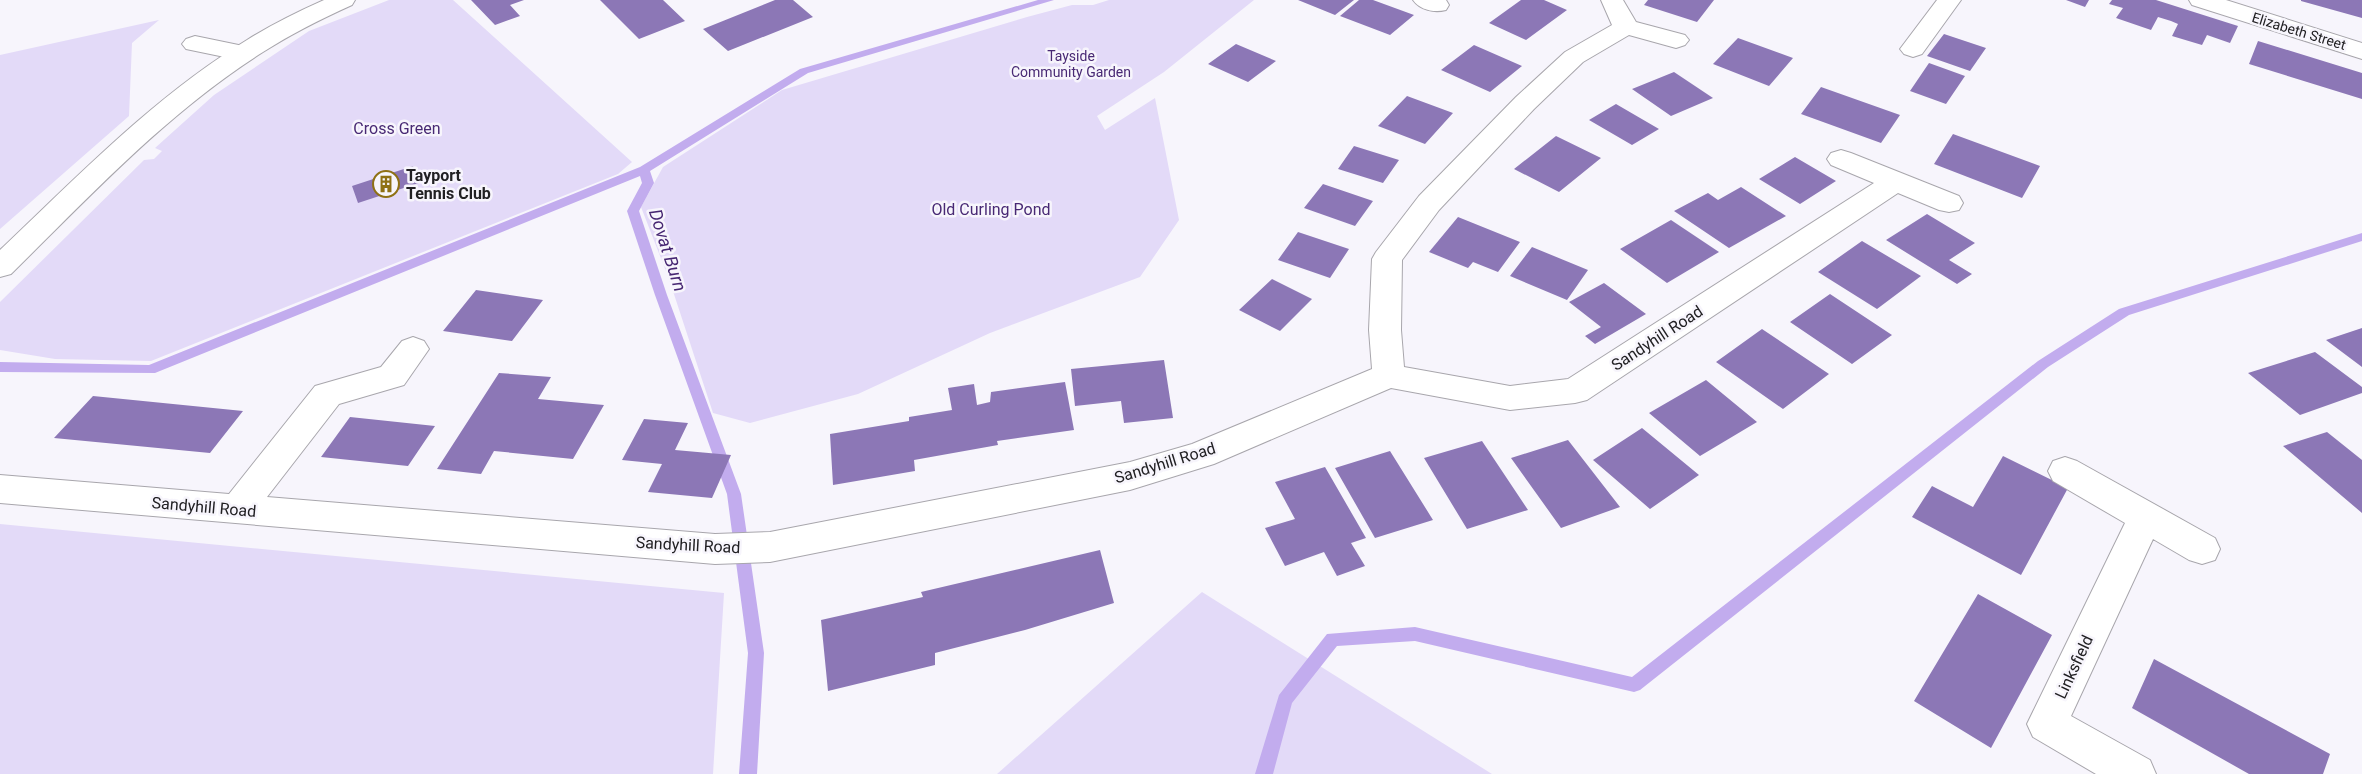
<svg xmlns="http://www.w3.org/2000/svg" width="2362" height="774" viewBox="0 0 2362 774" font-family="Roboto,sans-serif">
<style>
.green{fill:#e3daf8}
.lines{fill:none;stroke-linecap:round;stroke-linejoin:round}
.stream{fill:#c2acee;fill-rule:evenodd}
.building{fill:#8c77b6}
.minor-casing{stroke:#a8a6ac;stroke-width:2}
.major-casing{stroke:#a8a6ac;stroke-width:2}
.minor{fill:#fff;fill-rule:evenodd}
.major{fill:#fff;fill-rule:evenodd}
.labels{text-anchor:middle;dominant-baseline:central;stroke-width:5;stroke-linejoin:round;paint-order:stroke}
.far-street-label{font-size:14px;fill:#212023;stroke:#f7f5fc}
.far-park-label{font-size:14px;fill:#482974;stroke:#f7f5fc}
.park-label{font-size:16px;fill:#482974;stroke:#f7f5fc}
.poi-label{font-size:16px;font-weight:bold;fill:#212023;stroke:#f7f5fc;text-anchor:start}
.street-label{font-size:16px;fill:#212023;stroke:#f7f5fc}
.water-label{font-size:18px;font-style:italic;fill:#462672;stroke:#f7f5fc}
</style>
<rect width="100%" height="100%" fill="#f7f5fc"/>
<!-- green -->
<path class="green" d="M 389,0 L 453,0 L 632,162 L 618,174 L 151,361 L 55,359 L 0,350 L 0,302 L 144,160 L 154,159 L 162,151 L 155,148 L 214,95 L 309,31 Z
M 1109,0 L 1254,0 L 1164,72 L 1097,116 L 1105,130 L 1155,98 L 1179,220 L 1140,277 L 990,333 L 858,394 L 750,423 L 713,413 L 669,279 L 641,207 L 663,167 L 782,90 L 1027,17 L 1072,5 L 1093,5 Z
M 159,20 L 132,43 L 129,116 L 0,229 L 0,55 Z
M 0,524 L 724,593 L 713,774 L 0,774 Z
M 1202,592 L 1492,774 L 997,774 Z"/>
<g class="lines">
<!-- stream -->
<path class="stream" d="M 1038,0 L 1054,0 L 808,73 L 650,171 L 654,183 L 639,211 L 667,295 L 741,494 L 764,653 L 757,774 L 739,774 L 748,653 L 727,494 L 655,295 L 627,211 L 642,183 L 640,176 L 155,373 L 0,372 L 0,362 L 149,365 L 640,167 L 800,69 Z
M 2362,233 L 2362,241 L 2129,315 L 2048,367 L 1640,690 L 1634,692 L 1415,641 L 1337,646 L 1292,703 L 1273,774 L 1255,774 L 1279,695 L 1327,634 L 1415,627 L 1632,677 L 2038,361 L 2119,309 Z"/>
</g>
<!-- building -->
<path class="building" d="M 471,0 L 524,0 L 510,5 L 520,16 L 495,25 Z
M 600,0 L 663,0 L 685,21 L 639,39 Z
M 775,0 L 793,0 L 813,17 L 728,51 L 703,29 Z
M 1298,0 L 1354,0 L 1335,15 Z
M 1359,0 L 1373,0 L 1414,15 L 1390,35 L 1340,16 Z
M 1521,0 L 1544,0 L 1567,10 L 1526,40 L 1489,23 Z
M 1648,0 L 1714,0 L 1697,22 L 1644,5 Z
M 2066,0 L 2089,0 L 2085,7 Z
M 2112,0 L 2156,0 L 2238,26 L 2230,43 L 2207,35 L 2202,45 L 2172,36 L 2178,24 L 2171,21 L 2158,17 L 2151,30 L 2116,18 L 2123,8 L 2109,4 Z
M 2301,0 L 2362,0 L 2362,18 L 2301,1 Z
M 1944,34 L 1986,48 L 1970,71 L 1927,56 Z
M 1738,38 L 1793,58 L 1769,86 L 1713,64 Z
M 2258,41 L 2362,73 L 2362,99 L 2249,64 Z
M 1236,44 L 1276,61 L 1248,82 L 1208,64 Z
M 1474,45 L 1522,66 L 1490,92 L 1441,70 Z
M 1929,63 L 1965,76 L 1946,104 L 1910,91 Z
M 1674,72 L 1713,98 L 1671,116 L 1632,89 Z
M 1821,87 L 1900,115 L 1881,143 L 1801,114 Z
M 1407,96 L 1453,113 L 1425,144 L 1378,126 Z
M 1616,104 L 1659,129 L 1632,145 L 1589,120 Z
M 1953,134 L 2040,166 L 2022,198 L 1934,164 Z
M 1556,136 L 1601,158 L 1559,192 L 1514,169 Z
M 1354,146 L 1399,160 L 1383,183 L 1338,169 Z
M 1795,157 L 1836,181 L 1800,204 L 1759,179 Z
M 413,166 L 419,183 L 358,203 L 352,186 Z
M 1323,184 L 1373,201 L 1355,226 L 1304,208 Z
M 1741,187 L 1786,216 L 1729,248 L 1674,211 L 1708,193 L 1718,200 Z
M 1927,214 L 1975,243 L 1949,260 L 1972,274 L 1957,284 L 1886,240 Z
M 1458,217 L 1520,242 L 1498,272 L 1473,262 L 1468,268 L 1429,252 Z
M 1671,220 L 1719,252 L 1667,283 L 1620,249 Z
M 1298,232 L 1349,249 L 1330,278 L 1278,260 Z
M 1862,241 L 1921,276 L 1877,309 L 1818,272 Z
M 1532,247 L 1588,270 L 1567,300 L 1510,276 Z
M 1272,279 L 1312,299 L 1280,331 L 1239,310 Z
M 1604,283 L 1646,314 L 1595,344 L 1585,336 L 1601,327 L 1569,302 Z
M 476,290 L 543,300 L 512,341 L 443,331 Z
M 1830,294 L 1892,335 L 1852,364 L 1790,322 Z
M 2362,328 L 2362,367 L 2326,340 Z
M 1762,329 L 1829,374 L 1783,409 L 1716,362 Z
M 2315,352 L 2362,387 L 2362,393 L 2300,415 L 2248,373 Z
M 1164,360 L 1173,418 L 1124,423 L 1121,401 L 1075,406 L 1071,369 Z
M 499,373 L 551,377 L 538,399 L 604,405 L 573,459 L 494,451 L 481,474 L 437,469 Z
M 1706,380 L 1757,422 L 1700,456 L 1649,413 Z
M 1065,382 L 1074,430 L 997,441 L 998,445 L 914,460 L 915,471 L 833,485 L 830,434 L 909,421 L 909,417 L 952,410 L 948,388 L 974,384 L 977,405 L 990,402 L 991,392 Z
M 93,396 L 243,411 L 210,453 L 54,438 Z
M 350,417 L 435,426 L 408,466 L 321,457 Z
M 644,419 L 688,423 L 675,450 L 731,455 L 712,498 L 648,492 L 662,464 L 622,460 Z
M 1642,428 L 1699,475 L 1650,509 L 1593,460 Z
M 2327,432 L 2362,460 L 2362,513 L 2283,446 Z
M 1568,440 L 1620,507 L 1561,528 L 1511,458 Z
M 1482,441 L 1528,510 L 1467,529 L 1424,458 Z
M 1390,451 L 1433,520 L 1375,538 L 1335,468 Z
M 2003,456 L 2068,488 L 2021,575 L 1912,517 L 1932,486 L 1973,507 Z
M 1325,467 L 1366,538 L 1351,543 L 1365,566 L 1337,576 L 1324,552 L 1285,566 L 1265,528 L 1295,519 L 1275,482 Z
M 1100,550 L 1114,603 L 1025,630 L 935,653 L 935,665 L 828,691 L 821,620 L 923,597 L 921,592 Z
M 1978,594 L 2052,635 L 1991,748 L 1914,701 Z
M 2154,659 L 2330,754 L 2323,774 L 2249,774 L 2132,708 Z"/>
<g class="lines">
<defs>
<path id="minor" d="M 1413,0 L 1446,0 L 1449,5 L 1446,10 C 1434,13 1420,10 1413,0 Z
M 1601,0 L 1623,0 L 1636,22 L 1685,35 L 1689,40 L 1685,45 L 1676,48 L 1629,35 L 1583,62 L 1534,109 L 1439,210 L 1402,260 L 1401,330 L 1404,367 L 1510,386 L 1568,379 L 1874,183 L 1831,165 L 1827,159 L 1831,153 L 1841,150 L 1851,153 L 1959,196 L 1963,203 L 1959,210 L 1949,212 L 1939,210 L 1898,193 L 1587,400 L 1575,403 L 1510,410 L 1391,388 L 1214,464 L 1130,490 L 770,562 L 715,564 L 0,503 L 0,475 L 229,494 L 315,386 L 381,367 L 402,341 L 413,337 L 424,341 L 429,349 L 404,385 L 339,404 L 267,497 L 715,534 L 770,532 L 1130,462 L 1192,444 L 1372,369 L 1369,330 L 1372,259 L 1376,252 L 1419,196 L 1516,97 L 1565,52 L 1612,25 Z
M 1937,0 L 1961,0 L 1922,54 L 1913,57 L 1904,54 L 1900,49 Z
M 2189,0 L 2226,0 L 2362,43 L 2362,59 L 2192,5 Z
M 195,36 L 253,48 L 257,53 L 253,58 L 244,61 L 186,49 L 182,44 L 186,39 Z
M 2065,457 L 2077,461 L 2215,538 L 2220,549 L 2215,560 L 2202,564 L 2189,560 L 2153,539 L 2071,716 L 2150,760 L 2156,774 L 2096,774 L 2033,737 L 2027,724 L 2125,523 L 2053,481 L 2048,471 L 2053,461 Z"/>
<path id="major" d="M 324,0 L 355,0 L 352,5 C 321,19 291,34 263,52 C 168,112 90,196 11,274 L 0,277 L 0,250 C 78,176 155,96 247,40 C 271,25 297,12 324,0 Z"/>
</defs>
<!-- minor casing -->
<use href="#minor" class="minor-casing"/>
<!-- major casing -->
<use href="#major" class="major-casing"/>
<!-- minor -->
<use href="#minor" class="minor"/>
<!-- major -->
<use href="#major" class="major"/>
</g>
<!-- icons -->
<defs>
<symbol id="building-ring" viewBox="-11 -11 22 22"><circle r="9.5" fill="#f7f5fc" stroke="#8f7115" stroke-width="1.5"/><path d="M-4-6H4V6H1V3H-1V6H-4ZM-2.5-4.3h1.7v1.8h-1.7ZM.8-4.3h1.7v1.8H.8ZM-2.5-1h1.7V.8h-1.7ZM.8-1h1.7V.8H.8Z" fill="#8f7115"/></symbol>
</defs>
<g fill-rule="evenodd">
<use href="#building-ring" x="371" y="169" width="30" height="30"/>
</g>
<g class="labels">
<!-- far-street labels -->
<g class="far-street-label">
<text transform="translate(2299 31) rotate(17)">Elizabeth Street</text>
</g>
<!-- far-park labels -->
<g class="far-park-label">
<text x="1071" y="56">Tayside<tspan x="1071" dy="16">Community Garden</tspan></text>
</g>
<!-- park labels -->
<g class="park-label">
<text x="397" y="128">Cross Green</text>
<text x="991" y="209">Old Curling Pond</text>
</g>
<!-- poi labels -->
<g class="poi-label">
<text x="406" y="175">Tayport<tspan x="406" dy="18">Tennis Club</tspan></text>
</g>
<!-- street labels -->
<g class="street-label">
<text transform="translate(1657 338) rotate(-33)">Sandyhill Road</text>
<text transform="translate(1165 463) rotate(-17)">Sandyhill Road</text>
<text transform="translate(204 507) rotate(5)">Sandyhill Road</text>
<text transform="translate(688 545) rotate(3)">Sandyhill Road</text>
<text transform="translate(2074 667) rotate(-65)">Linksfield</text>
</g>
<!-- water labels -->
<g class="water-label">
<text transform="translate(668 250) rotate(72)">Dovat Burn</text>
</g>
</g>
</svg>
